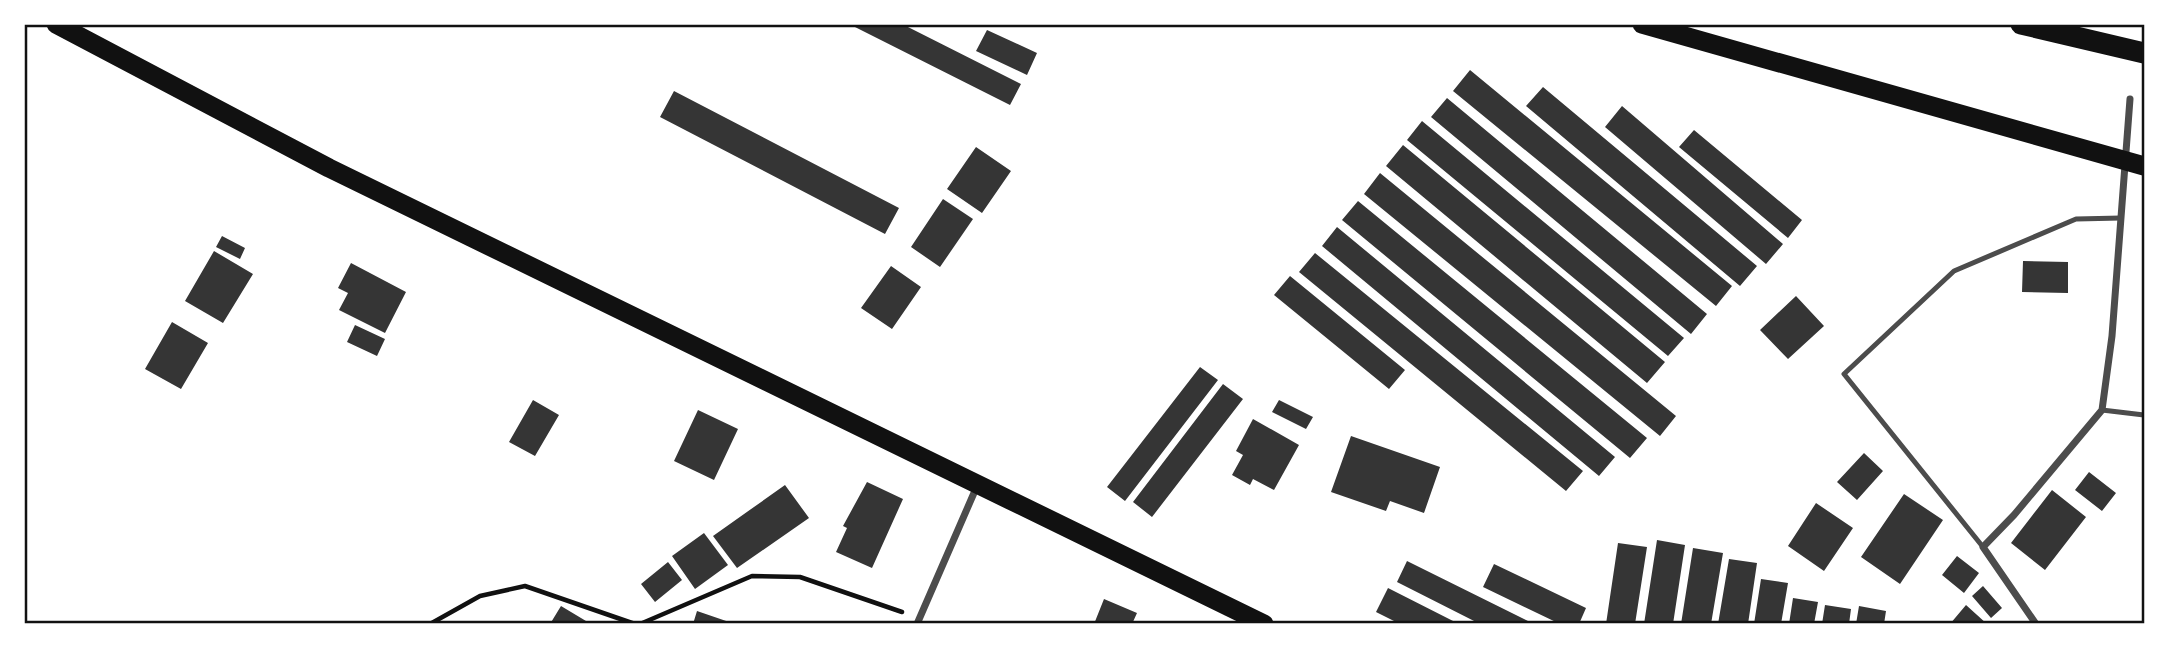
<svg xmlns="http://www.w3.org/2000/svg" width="2169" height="648" viewBox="0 0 2169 648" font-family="Helvetica,sans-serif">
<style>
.building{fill:#353535}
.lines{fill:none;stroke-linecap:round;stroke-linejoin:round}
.path{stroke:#111;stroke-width:4.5}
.service{stroke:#4c4c4c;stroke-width:5}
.minor{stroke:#4c4c4c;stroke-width:7}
.trunk{stroke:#111;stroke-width:19}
.motorway{stroke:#111;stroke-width:21}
.neatline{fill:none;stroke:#111;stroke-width:2.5}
</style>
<rect width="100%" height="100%" fill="#fff"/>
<!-- building -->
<path class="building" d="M 849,24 L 902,24 L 1021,84 L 1010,105 Z
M 987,30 L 1037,53 L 1027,75 L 976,51 Z
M 1470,70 L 1732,286 L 1716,306 L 1453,91 Z
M 1543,87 L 1757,266 L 1740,286 L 1526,106 Z
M 674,91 L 899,208 L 885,234 L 660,117 Z
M 1447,98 L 1707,314 L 1691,334 L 1431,117 Z
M 1622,106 L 1783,244 L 1766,264 L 1605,127 Z
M 1422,121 L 1684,338 L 1668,356 L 1407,140 Z
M 1694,130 L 1802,220 L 1788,238 L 1679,147 Z
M 1403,145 L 1665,362 L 1647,383 L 1386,166 Z
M 976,147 L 1011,171 L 982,213 L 947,189 Z
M 1380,173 L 1676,416 L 1660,436 L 1364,194 Z
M 943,199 L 973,219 L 940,267 L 911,247 Z
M 1358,201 L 1647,438 L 1630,458 L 1342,220 Z
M 1337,227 L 1615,457 L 1599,476 L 1322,246 Z
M 222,236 L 245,248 L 240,259 L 216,247 Z
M 214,251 L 253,274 L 223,323 L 185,301 Z
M 1315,253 L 1583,471 L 1566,491 L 1299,272 Z
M 2023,261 L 2068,262 L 2068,293 L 2022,292 Z
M 351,263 L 406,292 L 385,333 L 339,310 L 348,293 L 338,288 Z
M 891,266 L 921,287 L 892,329 L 861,308 Z
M 1290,276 L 1405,370 L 1389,389 L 1274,295 Z
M 1796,296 L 1824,326 L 1788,359 L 1760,330 Z
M 172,322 L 208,343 L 181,389 L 145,369 Z
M 355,325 L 385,339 L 377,356 L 347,342 Z
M 1200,367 L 1218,380 L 1125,501 L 1107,487 Z
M 1223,384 L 1243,399 L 1152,517 L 1133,502 Z
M 533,400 L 559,415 L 535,456 L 509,442 Z
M 1279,400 L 1313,417 L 1306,429 L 1272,412 Z
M 698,410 L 738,429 L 714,480 L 674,461 Z
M 1253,419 L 1299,445 L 1274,490 L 1253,479 L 1250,485 L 1232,475 L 1243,455 L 1236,451 Z
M 1351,436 L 1440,467 L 1424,513 L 1390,501 L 1386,511 L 1331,492 Z
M 1864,453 L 1883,471 L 1857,500 L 1837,482 Z
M 2089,472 L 2116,493 L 2102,511 L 2075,490 Z
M 867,482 L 903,499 L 872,568 L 836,552 L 847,528 L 843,526 Z
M 785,485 L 809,518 L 737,568 L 713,536 Z
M 2052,490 L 2086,517 L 2045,570 L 2011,543 Z
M 1904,494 L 1943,520 L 1900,584 L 1861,557 Z
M 1816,503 L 1853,528 L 1824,571 L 1788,546 Z
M 704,533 L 728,565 L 695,589 L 672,556 Z
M 1657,540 L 1685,545 L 1673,624 L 1644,624 Z
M 1618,543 L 1647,547 L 1635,624 L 1606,624 Z
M 1693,548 L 1723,553 L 1711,624 L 1681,624 Z
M 1957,556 L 1979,573 L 1964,593 L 1942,575 Z
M 1729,559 L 1757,563 L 1748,624 L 1718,624 Z
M 1407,561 L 1534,624 L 1480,624 L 1397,582 Z
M 668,562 L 682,580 L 655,602 L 641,584 Z
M 1494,564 L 1586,608 L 1579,624 L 1560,624 L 1483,587 Z
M 1761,579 L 1788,583 L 1781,624 L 1754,624 Z
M 1983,586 L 2002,608 L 1991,618 L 1972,596 Z
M 1388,588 L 1459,624 L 1400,624 L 1376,612 Z
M 1793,598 L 1818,602 L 1814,624 L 1789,624 Z
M 1104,599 L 1137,613 L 1132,624 L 1094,624 Z
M 1825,605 L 1851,609 L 1849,624 L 1822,624 Z
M 1966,605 L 1987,624 L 1950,624 Z
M 561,606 L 591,624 L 550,624 Z
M 1859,606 L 1886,611 L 1884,624 L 1856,624 Z
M 697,611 L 732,623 L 732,624 L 693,624 Z"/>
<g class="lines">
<!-- path -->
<path class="path" d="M 430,624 L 480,596 L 525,586 L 635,624
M 640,624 L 752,576 L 800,577 L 902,612"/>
<!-- service -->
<path class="service" d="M 2102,410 L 2144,415
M 1983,547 L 1844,374 L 1954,271 L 2076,219 L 2121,218"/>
<!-- minor -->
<path class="minor" d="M 917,624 L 977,486
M 2036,624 L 1983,547 L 2014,515 L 2102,410 L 2112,336 L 2130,99"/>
<!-- trunk -->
<path class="trunk" d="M 56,24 L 329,168 L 1264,624
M 1642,24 L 2144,166"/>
<!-- motorway -->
<path class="motorway" d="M 2021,24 L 2144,53"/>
</g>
<!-- border -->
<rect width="2169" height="648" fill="none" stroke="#ffffff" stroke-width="52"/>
<rect x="26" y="26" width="2117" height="596" class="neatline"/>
</svg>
